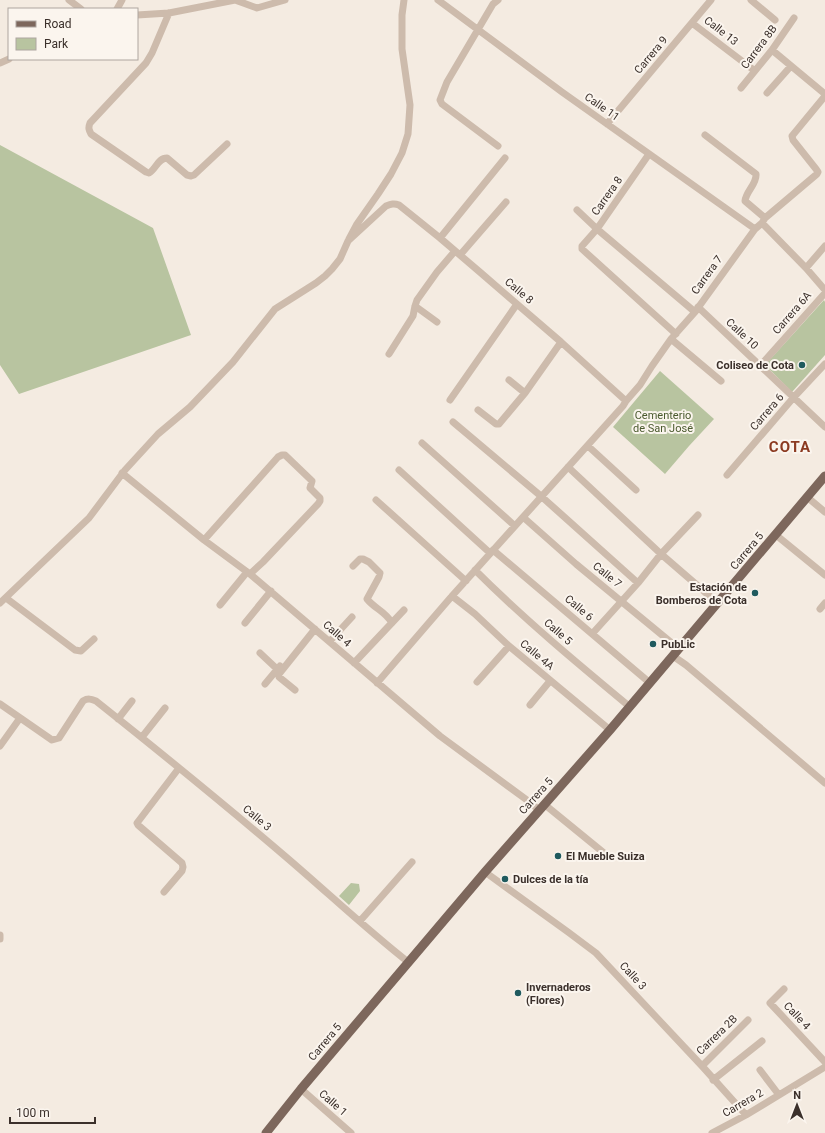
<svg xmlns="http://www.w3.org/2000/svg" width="825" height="1133" viewBox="0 0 825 1133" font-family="Roboto,sans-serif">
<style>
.green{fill:#b8c4a0}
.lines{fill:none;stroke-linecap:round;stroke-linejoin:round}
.minor{stroke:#cdbbac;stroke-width:7}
.major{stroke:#7d675c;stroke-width:9}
.poi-dot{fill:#1f5a5e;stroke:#fbf5ee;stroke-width:1.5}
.labels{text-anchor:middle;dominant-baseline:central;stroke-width:4;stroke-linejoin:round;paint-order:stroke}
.street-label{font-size:11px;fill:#3b302b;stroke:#fbf5ee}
.poi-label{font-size:11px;font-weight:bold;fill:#3b302b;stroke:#fbf5ee;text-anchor:start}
.park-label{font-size:11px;fill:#4a5a2e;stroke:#fbf5ee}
.district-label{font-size:15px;font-weight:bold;letter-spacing:1px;fill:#8c3b22;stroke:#fbf5ee}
</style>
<rect width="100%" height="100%" fill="#f4ebe1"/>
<!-- green -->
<path class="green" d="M 0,145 L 153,228 L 191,335 L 19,394 L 0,365 Z
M 824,300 L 825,302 L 825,355 L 792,392 L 765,365 Z
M 660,371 L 714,419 L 689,446 L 665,474 L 613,427 Z
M 351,883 L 359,884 L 360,891 L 349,905 L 339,896 Z"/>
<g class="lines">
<!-- minor -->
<path class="minor" d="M 69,0 L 81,9
M 438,0 L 562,92 L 755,229
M 498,0 L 493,4 L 447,82 L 440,100 L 442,104 L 498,146
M 751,0 L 775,20
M 117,9 L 122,0
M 169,13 L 152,53 L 146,63 L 90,123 C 88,128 89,130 91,134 L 146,172 L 149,173 C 156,169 158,158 167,158 L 187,175 L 191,176 L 194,175 L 227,144
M 137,15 L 169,13 L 235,0 L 257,8 L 285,0
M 692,23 L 755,71
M 772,50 L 825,94
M 0,63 L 9,59
M 741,88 L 772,50 L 794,18
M 767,93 L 791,66
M 607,124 L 711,0
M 705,135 L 756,174 C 757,184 746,191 745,201 L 765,218
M 649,154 L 597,229 L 582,246 L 582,249 L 676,334
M 577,210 L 597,229 L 695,312
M 762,223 L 806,268 L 825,290
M 440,238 L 505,158
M 349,239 L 357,224 L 378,194 L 391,174 L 402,153 L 408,134 L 410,105 L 402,49 L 402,15 L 404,0
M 460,255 L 506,202
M 806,268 L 825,246
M 415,306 L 437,322
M 698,307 L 825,427
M 671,339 L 721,381
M 389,354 L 413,316 L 415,306 L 417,300 L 437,272 L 455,251
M 760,366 L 825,293
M 509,380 L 525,393
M 450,400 L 517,304
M 478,410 L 496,424 L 499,424 L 525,393 L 561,342
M 453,422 L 542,497 L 638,583
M 422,443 L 515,526
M 588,446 L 636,490
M 568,467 L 661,554 L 713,599
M 399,470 L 490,553
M 122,473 L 204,540 L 250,574 L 440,736 L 531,803 L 539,810
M 727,475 L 794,397 L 825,364
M 807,497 L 825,512
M 376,500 L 466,581
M 523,517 L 576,564 L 679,649
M 776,535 L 825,575
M 204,540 L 278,457 L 282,455 L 285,455 L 310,479 L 312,481 L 310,488 L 320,498 L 320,501 L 318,504 L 263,562 L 250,574
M 493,550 L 650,683
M 353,566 L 360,559 L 363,559 L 369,562 L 380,573 L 379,577 L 367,599 C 375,609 385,611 392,623
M 475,570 C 524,619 577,663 630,707
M 452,596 L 475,614 L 509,646 L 610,730
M 6,598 L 75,650 L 81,651 L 94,639
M 0,603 L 89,518 L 125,470 L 158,434 L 190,407 L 233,362 L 275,309 L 316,283 L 325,276 L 332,269 L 340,259 L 348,241 L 386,206 C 391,204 394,203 399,205 L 440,238 L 481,273 L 561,342 L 626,401
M 220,605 L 247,572
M 820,609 L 825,603
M 245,623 L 271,591
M 592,634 L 638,583 L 661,554 L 698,515
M 330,641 L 352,617
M 260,653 L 277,669
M 673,656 L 686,665 L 825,783
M 354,663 L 404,610
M 477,682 L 509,646
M 377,683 L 452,596 L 623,406 L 626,401 L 640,385 L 652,366 L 671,339 L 695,312 L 755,229 L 762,223 L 765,218 L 817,174 L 818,172 L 816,169 L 793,140 L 792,136 L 825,96
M 265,684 L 280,666
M 295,690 L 279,677 L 279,674 L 315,629
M 0,704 L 52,740 L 59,738 L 83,701 C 88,698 91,699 96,701 C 160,752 224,804 286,857 C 327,892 366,929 408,962
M 530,705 L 550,681
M 118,719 L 132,701
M 142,737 L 165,708
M 0,746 L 20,718
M 544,804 L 604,853
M 485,872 L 568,932 L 596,953 L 702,1066 L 746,1115
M 164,892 L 182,871 L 183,867 L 182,863 L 138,825 L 137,823 L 179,768
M 360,921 L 412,862
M 0,935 L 0,939
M 784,989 L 770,1003 L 825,1062
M 702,1066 L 748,1020
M 760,1070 L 779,1095
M 713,1080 L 762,1041
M 301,1089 L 351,1133
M 712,1133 L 746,1115 L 779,1095 L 825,1067"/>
<!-- major -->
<path class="major" d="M 266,1133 L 301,1089 L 485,872 L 610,730 L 825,476"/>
</g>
<!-- markers -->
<g class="poi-dot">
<circle cx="802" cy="365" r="4"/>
<circle cx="755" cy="593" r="4"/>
<circle cx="653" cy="644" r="4"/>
<circle cx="558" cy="856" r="4"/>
<circle cx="505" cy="879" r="4"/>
<circle cx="518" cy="993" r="4"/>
</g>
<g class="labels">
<!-- street labels -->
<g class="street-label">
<text transform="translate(721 31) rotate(38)">Calle 13</text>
<text transform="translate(759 47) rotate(-53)">Carrera 8B</text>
<text transform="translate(651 55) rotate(-50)">Carrera 9</text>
<text transform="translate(602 107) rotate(35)">Calle 11</text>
<text transform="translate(607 196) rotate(-55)">Carrera 8</text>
<text transform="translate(707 275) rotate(-54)">Carrera 7</text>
<text transform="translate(519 291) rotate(40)">Calle 8</text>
<text transform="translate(792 313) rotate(-49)">Carrera 6A</text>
<text transform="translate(742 334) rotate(43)">Calle 10</text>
<text transform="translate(767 412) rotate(-49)">Carrera 6</text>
<text transform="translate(747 551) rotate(-50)">Carrera 5</text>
<text transform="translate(607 575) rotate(39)">Calle 7</text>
<text transform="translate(579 608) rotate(40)">Calle 6</text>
<text transform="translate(558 632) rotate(41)">Calle 5</text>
<text transform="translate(337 634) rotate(41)">Calle 4</text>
<text transform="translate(537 655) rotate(40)">Calle 4A</text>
<text transform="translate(536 796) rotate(-48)">Carrera 5</text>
<text transform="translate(257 818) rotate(40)">Calle 3</text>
<text transform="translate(633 976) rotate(47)">Calle 3</text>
<text transform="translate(797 1016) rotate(47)">Calle 4</text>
<text transform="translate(717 1035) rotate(-44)">Carrera 2B</text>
<text transform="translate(325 1042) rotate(-50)">Carrera 5</text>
<text transform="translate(333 1103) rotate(41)">Calle 1</text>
<text transform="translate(743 1103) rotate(-30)">Carrera 2</text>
</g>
<!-- poi labels -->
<g class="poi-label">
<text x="794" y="365" text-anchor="end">Coliseo de Cota</text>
<text x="747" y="587" text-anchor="end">Estación de<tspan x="747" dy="13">Bomberos de Cota</tspan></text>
<text x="661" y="644">PubLic</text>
<text x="566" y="856">El Mueble Suiza</text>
<text x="513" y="879">Dulces de la tía</text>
<text x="526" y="987">Invernaderos<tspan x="526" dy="13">(Flores)</tspan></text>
</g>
<!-- park labels -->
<g class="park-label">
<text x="663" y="415">Cementerio<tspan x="663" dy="13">de San José</tspan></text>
</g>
<!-- district labels -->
<g class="district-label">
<text x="790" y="447">COTA</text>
</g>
</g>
<!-- legend -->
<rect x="8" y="8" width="130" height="52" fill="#fbf5ee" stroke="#aea6a0"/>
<rect x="16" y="21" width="20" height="6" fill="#7d675c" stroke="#aea6a0"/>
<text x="44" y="28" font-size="12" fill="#3b302b">Road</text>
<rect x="16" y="38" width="20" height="12" fill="#b8c4a0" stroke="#aea6a0"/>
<text x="44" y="48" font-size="12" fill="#3b302b">Park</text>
<!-- north arrow -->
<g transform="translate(797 1105)" stroke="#fbf5ee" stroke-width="3" paint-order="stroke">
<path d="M0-3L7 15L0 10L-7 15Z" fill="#3b302b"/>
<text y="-6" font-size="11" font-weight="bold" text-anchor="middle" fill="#3b302b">N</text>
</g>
<!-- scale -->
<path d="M10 1117v6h85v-6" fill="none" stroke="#3b302b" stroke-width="2"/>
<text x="16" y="1117" font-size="12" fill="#3b302b" stroke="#fbf5ee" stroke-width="3" paint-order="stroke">100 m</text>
</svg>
